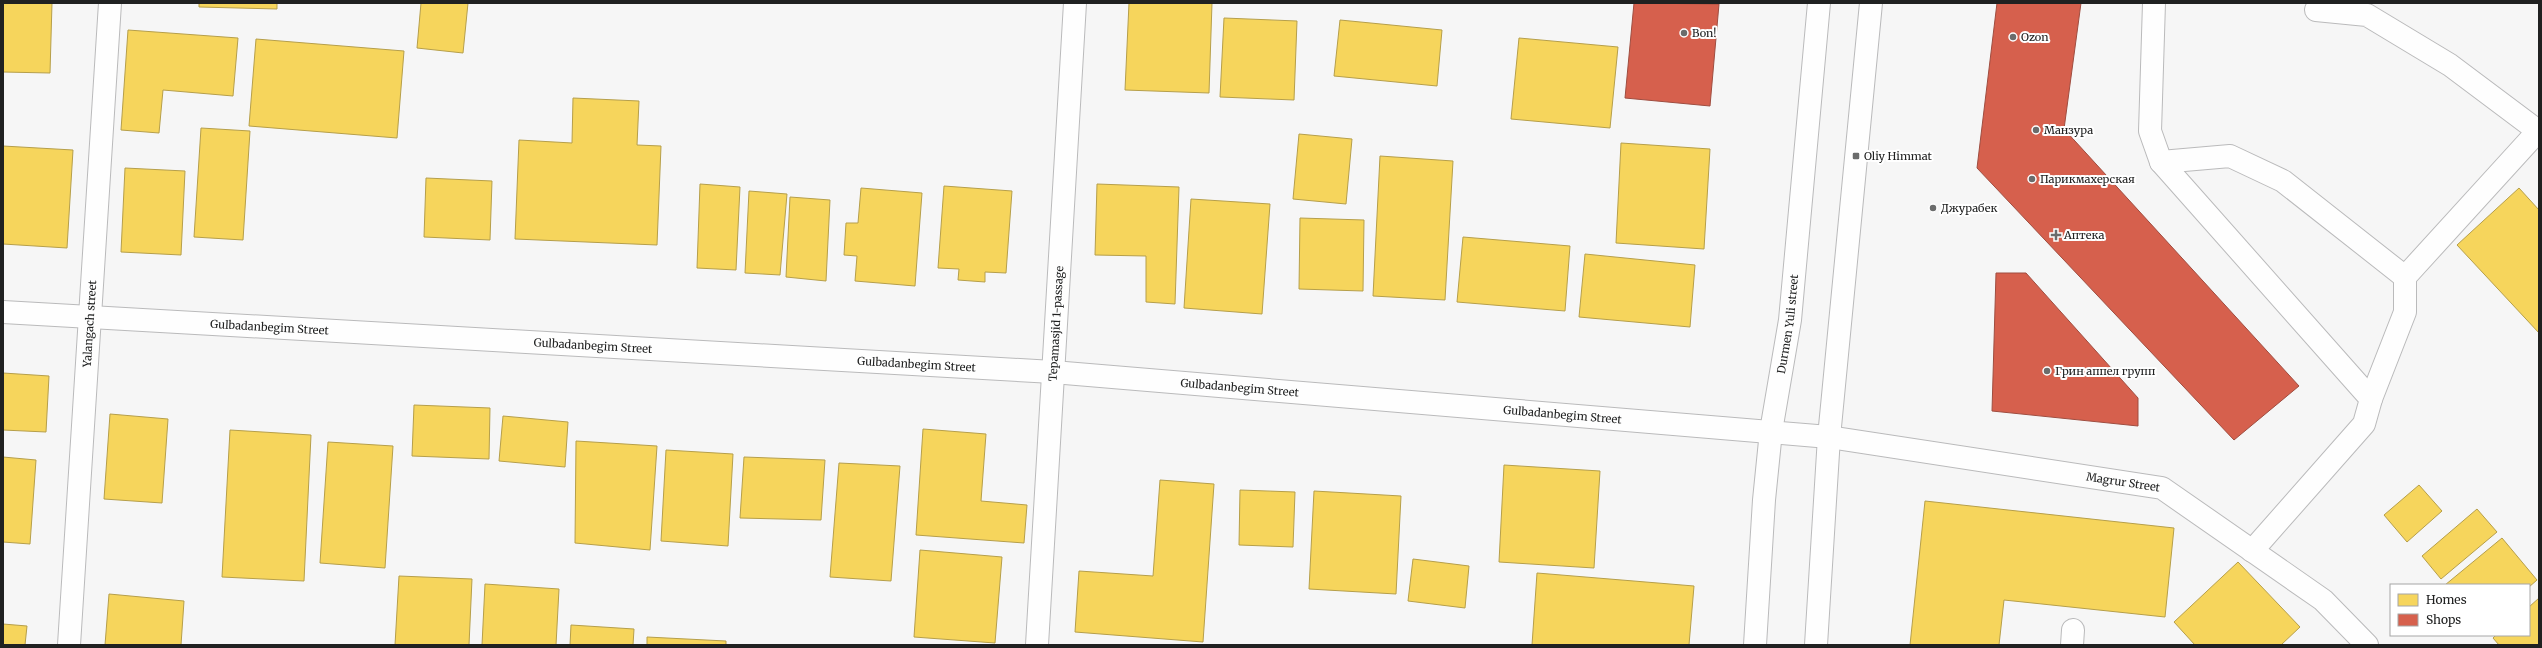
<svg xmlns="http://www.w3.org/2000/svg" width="2542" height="648" viewBox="0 0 2542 648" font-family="Merriweather,serif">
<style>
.homes{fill:#f6d55c;stroke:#b69f4a}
.shops{fill:#d6604d;stroke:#9f4d40}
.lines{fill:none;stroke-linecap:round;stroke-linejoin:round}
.minor-casing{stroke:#bababb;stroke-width:24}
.major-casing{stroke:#bababb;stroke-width:24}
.minor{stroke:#fefefe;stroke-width:22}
.major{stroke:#fefefe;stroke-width:22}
.poi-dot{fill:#6b6c6c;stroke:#fff;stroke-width:1.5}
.labels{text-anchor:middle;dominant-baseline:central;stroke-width:4;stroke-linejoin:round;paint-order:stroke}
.poi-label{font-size:11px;fill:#202121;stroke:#fff;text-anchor:start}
.street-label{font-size:11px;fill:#202121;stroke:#fff}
</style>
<rect width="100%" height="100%" fill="#f6f6f6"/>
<!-- homes -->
<path class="homes" d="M 3,3 L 52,3 L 50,73 L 3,72 Z
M 199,3 L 277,3 L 277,9 L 199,7 Z
M 421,3 L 468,3 L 463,53 L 417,48 Z
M 1129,3 L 1212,3 L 1209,93 L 1125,90 Z
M 1224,18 L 1297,21 L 1294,100 L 1220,97 Z
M 1340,20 L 1442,30 L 1437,86 L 1334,76 Z
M 128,30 L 238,38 L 233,96 L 163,90 L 159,133 L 121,130 Z
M 1519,38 L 1618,47 L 1610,128 L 1511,119 Z
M 256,39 L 404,51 L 397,138 L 249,126 Z
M 573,98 L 639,101 L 637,145 L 661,146 L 657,245 L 515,239 L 519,140 L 572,143 Z
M 201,128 L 250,131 L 243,240 L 194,237 Z
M 1299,134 L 1352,139 L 1346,204 L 1293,199 Z
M 1621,143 L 1710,149 L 1704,249 L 1616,243 Z
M 3,146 L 73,150 L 67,248 L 3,244 Z
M 1380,156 L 1453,161 L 1445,300 L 1373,296 Z
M 125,168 L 185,171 L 181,255 L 121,252 Z
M 426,178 L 492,181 L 490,240 L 424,237 Z
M 700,184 L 740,187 L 736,270 L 697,268 Z
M 1097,184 L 1179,187 L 1175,304 L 1146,302 L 1146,256 L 1095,255 Z
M 944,186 L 1012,191 L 1006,273 L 985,272 L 985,282 L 958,280 L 959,269 L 938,268 Z
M 861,188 L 922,193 L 915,286 L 855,281 L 857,256 L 844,255 L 846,223 L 858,223 Z
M 2519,188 L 2539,210 L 2539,333 L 2457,245 Z
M 749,191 L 787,194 L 780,275 L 745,273 Z
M 790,197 L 830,200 L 826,281 L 786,277 Z
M 1191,199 L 1270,204 L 1262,314 L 1184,308 Z
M 1300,218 L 1364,220 L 1363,291 L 1299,289 Z
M 1463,237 L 1570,246 L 1565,311 L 1457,302 Z
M 1585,254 L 1695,265 L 1690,327 L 1579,317 Z
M 3,373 L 49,376 L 46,432 L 3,430 Z
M 414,405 L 490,408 L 489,459 L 412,456 Z
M 110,414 L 168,419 L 162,503 L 104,499 Z
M 503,416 L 568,422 L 565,467 L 499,461 Z
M 923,429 L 986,434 L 981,501 L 1027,505 L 1024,543 L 916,535 Z
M 230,430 L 311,435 L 304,581 L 222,577 Z
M 576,441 L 657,446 L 650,550 L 575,543 Z
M 328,442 L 393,446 L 385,568 L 320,563 Z
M 666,450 L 733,454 L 728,546 L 661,541 Z
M 3,457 L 36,460 L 30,544 L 3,542 Z
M 744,457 L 825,460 L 821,520 L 740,518 Z
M 839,463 L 900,466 L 891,581 L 830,577 Z
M 1504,465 L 1600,471 L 1594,568 L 1499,562 Z
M 1160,480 L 1214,484 L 1203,642 L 1075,632 L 1079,571 L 1153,576 Z
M 2419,485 L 2442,511 L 2407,542 L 2384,515 Z
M 1240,490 L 1295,492 L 1293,547 L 1239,545 Z
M 1314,491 L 1401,496 L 1396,594 L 1309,589 Z
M 1925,501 L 2174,528 L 2165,617 L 2004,600 L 1999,645 L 1910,645 Z
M 2477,509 L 2497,532 L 2441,579 L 2422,556 Z
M 2502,538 L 2537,580 L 2529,587 L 2445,585 Z
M 920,550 L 1002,557 L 995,643 L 914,637 Z
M 1413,559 L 1469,566 L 1465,608 L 1408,601 Z
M 2238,562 L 2300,627 L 2281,645 L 2195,645 L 2174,622 Z
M 1537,573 L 1694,586 L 1689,645 L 1532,645 Z
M 399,576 L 472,579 L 469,645 L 395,645 Z
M 485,584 L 559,589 L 556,645 L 482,645 Z
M 109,594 L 184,601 L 181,645 L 105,645 Z
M 2539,598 L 2539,645 L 2499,645 L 2493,638 L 2496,635 L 2529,635 L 2529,607 Z
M 3,624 L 27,626 L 25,645 L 3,645 Z
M 571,625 L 634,629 L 633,645 L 570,645 Z
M 647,637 L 726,641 L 726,645 L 647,645 Z"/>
<!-- shops -->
<path class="shops" d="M 1634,3 L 1719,4 L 1710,106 L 1625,98 Z
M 1997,3 L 2081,3 L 2064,129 L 2299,386 L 2234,440 L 1977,168 Z
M 1996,273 L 2026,273 L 2138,398 L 2138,426 L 1992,411 Z"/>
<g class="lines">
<defs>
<g id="minor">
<path d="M 2154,3 L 2150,131 L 2161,162 L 2371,399 L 2364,424 L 2252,551"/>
<path d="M 2316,10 L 2367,15 L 2450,65 L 2538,131"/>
<path d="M 2161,162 L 2230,156 L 2283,181 L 2405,277 L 2405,312 L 2371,399"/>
<path d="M 2405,277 L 2539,130"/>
<path id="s1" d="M 3,312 L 1053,372 L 1829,437 L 2162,488 L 2323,600 L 2367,645"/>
<path id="s2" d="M 69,645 L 110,3"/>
<path id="s3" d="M 1037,645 L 1075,3"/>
<path d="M 2072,645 L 2073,630"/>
</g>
<g id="major">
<path id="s4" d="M 1755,645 L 1764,500 L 1771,431 L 1790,320 L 1819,3"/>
<path d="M 1816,645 L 1829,437 L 1871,3"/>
</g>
</defs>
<!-- minor casing -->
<use href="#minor" class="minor-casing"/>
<!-- major casing -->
<use href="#major" class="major-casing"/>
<!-- minor -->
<use href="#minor" class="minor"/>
<!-- major -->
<use href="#major" class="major"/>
</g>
<!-- markers -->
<g class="poi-dot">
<circle cx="1684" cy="33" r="4"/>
<circle cx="2013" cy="37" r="4"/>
<circle cx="2036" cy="130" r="4"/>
<rect x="1852" y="152" width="8" height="8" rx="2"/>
<circle cx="2032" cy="179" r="4"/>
<circle cx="1933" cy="208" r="4"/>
<path d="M2054 229h4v4h4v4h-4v4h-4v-4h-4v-4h4z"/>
<circle cx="2047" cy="371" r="4"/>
</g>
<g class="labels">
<!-- poi labels -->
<g class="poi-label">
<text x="1692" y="33">Bon!</text>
<text x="2021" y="37">Ozon</text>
<text x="2044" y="130">Манзура</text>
<text x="1864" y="156">Oliy Himmat</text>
<text x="2040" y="179">Парикмахерская</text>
<text x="1941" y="208">Джурабек</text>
<text x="2064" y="235">Аптека</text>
<text x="2055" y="371">Грин аппел групп</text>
</g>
<!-- street labels -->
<g class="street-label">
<text stroke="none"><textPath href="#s2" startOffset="322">Yalangach street</textPath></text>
<text stroke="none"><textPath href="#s3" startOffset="322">Tepamasjid 1-passage</textPath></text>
<text stroke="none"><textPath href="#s4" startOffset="323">Durmen Yuli street</textPath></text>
<text stroke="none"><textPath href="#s1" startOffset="267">Gulbadanbegim Street</textPath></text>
<text stroke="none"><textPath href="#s1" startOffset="591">Gulbadanbegim Street</textPath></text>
<text stroke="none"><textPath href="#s1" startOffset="915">Gulbadanbegim Street</textPath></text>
<text stroke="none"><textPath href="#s1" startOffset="1239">Gulbadanbegim Street</textPath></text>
<text stroke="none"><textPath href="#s1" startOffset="1563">Gulbadanbegim Street</textPath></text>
<text stroke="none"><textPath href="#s1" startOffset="2128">Magrur Street</textPath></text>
</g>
</g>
<!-- border -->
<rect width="2542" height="648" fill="none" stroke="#202121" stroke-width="8"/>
<!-- legend -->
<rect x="2390" y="584" width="140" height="52" fill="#ffffff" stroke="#a6a6a6"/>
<rect x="2398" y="594" width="20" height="12" fill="#f6d55c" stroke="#a6a6a6"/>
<text x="2426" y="604" font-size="12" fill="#202121">Homes</text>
<rect x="2398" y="614" width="20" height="12" fill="#d6604d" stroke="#a6a6a6"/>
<text x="2426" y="624" font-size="12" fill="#202121">Shops</text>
</svg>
